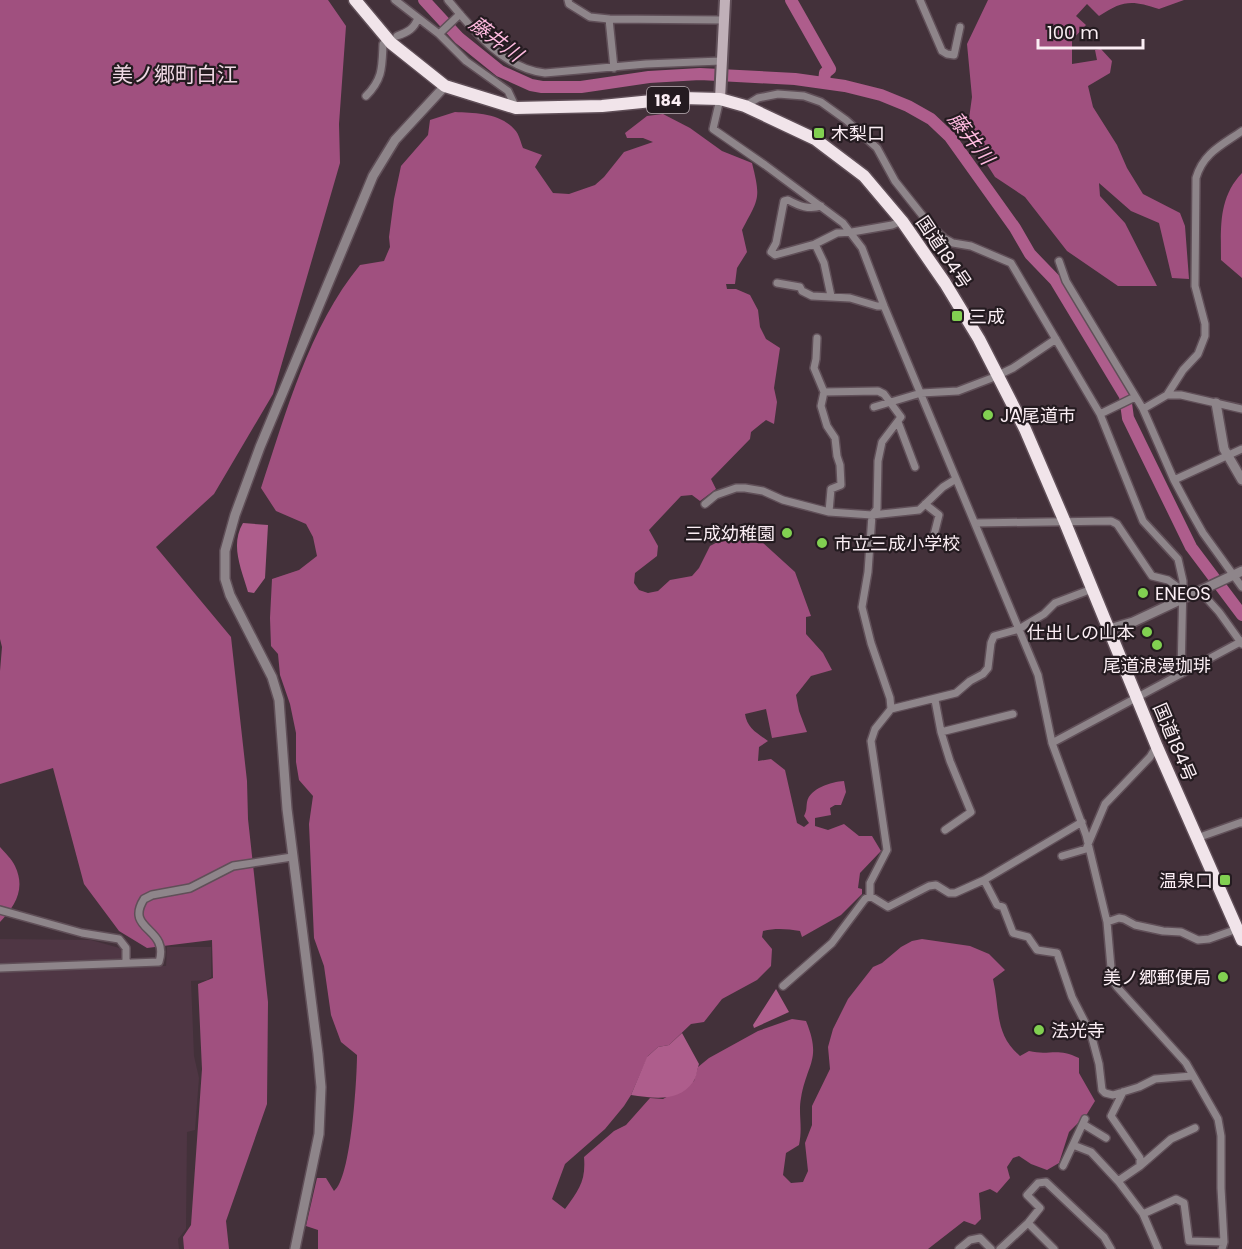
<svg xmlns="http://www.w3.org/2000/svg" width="1242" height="1249" viewBox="0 0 1242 1249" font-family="Poppins,'Noto Sans JP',sans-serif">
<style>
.built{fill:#4f3644}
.forest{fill:#a0507f}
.water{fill:#ae5d8c}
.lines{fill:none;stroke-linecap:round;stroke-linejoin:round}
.river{stroke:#ae5d8c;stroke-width:12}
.minor-casing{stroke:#604f58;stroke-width:10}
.tertiary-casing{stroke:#604f58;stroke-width:12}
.secondary-casing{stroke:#604f58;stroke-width:14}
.trunk-casing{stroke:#604f58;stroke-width:15}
.minor{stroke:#8e858a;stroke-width:7}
.tertiary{stroke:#8e858a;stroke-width:9}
.secondary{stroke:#c0b0b8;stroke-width:10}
.trunk{stroke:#f1e4ea;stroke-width:12}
.poi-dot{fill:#81d051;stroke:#241b20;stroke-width:2}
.labels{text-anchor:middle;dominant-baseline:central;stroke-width:4.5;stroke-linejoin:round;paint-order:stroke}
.shield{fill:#241b20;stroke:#baafb4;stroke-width:1.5}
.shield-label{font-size:16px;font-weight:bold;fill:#fbeef4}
.poi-label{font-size:18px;fill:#fbeef4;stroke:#241b20;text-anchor:start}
.street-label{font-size:18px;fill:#fbeef4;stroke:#241b20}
.water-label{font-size:20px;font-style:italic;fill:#febadf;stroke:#241b20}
.quarter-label{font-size:21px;fill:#efd8e4;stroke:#241b20}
</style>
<rect width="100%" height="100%" fill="#43313a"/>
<!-- built -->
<path class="built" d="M 0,939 L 91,940 L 123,949 L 129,965 L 166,966 L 167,947 L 211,947 L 211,977 L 207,980 L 191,981 L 194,1056 L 199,1078 L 195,1130 L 187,1132 L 186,1229 L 178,1239 L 179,1249 L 0,1249 Z"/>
<!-- forest -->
<path class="forest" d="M 0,0 L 328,0 L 346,26 L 339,124 L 340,163 L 273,394 L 214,494 L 156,547 L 231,637 L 247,781 L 248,819 L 268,1002 L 267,1104 L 226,1221 L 229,1249 L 184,1249 L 183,1237 L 191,1225 L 202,1069 L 198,984 L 213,978 L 212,940 L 147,948 L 119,931 L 84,884 L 53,768 L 0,784 L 0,671 L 2,647 L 0,639 Z
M 988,0 L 1184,0 L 1159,9 C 1132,0 1123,0 1099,16 L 1087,4 L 1076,16 L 1086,25 L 1072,40 L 1072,64 L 1097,60 L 1095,50 L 1101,49 L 1112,61 L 1110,73 L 1088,86 L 1093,107 L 1117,145 L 1127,168 L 1143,194 L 1180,213 L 1185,226 L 1189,279 L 1172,278 L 1159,223 L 1131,211 L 1099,183 L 1100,196 L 1125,223 L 1157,286 L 1118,286 L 1067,251 L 1025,197 L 995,177 L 967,133 L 972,97 L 967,44 Z
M 455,112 C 475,113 501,113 515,130 C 519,134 521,143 523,148 L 542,155 L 535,167 L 553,193 L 569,194 L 595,185 L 604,177 L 624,152 L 653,142 L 643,138 L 627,138 L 625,133 L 647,116 L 663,114 L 690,128 L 722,151 L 752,163 C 761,199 759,198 742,230 L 747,252 L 737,268 L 735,284 L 726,284 L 727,289 L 736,289 L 750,295 L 758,310 L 760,327 L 766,339 L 780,348 L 774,388 L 777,402 L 774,424 L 766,420 L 751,432 L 750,439 L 711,479 L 716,489 L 700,501 L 692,495 L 681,496 L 649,530 L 658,546 L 657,556 L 635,573 L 634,583 L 639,590 L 648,593 L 658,591 L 670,580 L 692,576 L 699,568 L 710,546 L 727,537 L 762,542 L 795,572 L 811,616 L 806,617 L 806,634 L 823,653 L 832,670 L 811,676 L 796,695 L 799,711 L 807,732 L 772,738 L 766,709 L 745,714 C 747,728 757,733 768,741 L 759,747 L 758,761 L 771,759 L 785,770 L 797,823 L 804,827 L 809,823 L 804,816 C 807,810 806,809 807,802 C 810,788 831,782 844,781 L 846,792 L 841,805 L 835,805 L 830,808 L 831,815 L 815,818 L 815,826 L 828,830 L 844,824 L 859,836 L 872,836 L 881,851 L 860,873 L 858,888 L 862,889 L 862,894 L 841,915 L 802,937 L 800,931 C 787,929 776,928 763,931 L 762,937 L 772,949 L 771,966 L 757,980 L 722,999 L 704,1022 L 691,1024 L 669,1045 L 658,1047 L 648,1056 L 631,1095 L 624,1106 L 605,1129 L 565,1164 L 552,1199 L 565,1209 C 579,1190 586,1181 584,1157 L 614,1131 L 626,1125 L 650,1098 L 663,1099 L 694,1081 L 698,1067 L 709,1058 L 758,1031 L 792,1019 L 806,1021 C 822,1060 807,1063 801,1098 C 798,1114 803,1126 799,1145 L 786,1153 L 783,1175 L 791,1183 L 803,1182 L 808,1171 L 805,1143 L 812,1125 L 812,1106 L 830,1069 L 828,1047 L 833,1029 L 848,999 L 873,967 L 882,963 L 901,947 L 912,941 L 922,939 L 970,946 L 989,954 L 1005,970 L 993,979 C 1000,1008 994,1034 1020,1056 L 1029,1051 C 1050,1056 1056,1047 1079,1058 L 1079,1073 L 1095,1101 L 1087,1114 L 1069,1132 L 1059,1163 L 1047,1170 L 1031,1164 L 1019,1156 L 1013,1158 L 1007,1167 L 1010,1178 L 997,1193 L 990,1189 L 979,1193 L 981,1219 L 975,1225 L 964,1221 L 928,1249 L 318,1249 L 318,1230 L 306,1226 L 317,1178 L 326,1178 L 334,1191 C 351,1179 357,1079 357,1055 L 341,1042 L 331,1015 L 324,966 L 314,938 L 309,824 L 313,796 L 299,780 L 296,762 L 296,733 L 290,704 L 280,675 L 278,654 L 271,646 L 270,618 L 272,579 L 299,570 L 317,556 L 313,537 L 306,524 L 276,511 L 261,488 C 286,413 309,327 360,265 L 384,261 L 390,247 L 389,237 L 394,199 L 401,166 L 428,135 L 430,120 Z
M 1242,173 L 1242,278 L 1221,260 C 1221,228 1218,198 1242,173 Z
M 0,847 C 5,853 12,859 15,866 C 26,889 15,906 0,922 Z"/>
<!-- water -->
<path class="water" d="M 243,523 L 268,525 L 265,578 L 254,593 L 248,592 C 241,568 230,545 243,523 Z
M 776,989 L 789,1012 L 754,1028 L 753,1025 Z
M 682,1033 L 699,1064 C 697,1069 697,1077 693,1082 C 678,1103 653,1098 631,1095 L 647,1057 L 658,1047 L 669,1045 Z"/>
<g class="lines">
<!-- river -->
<path class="river" d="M 424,0 L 459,38 L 500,71 L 531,85 L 542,87 L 581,87 L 649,77 L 700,74 L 795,79 L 845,86 L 881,95 L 908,106 L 931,119 L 950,137 L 1015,228 L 1030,254 L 1055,280 L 1125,396 L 1128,418 L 1191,547 L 1242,615
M 791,0 L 830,69 L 825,73 L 824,82"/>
<defs>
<path id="minor" d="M 395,0 L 439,34 L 466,61 L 508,91 L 516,108
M 448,0 C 473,30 504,69 545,73 L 646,64 L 721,61
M 568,0 L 569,4 L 590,17 L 609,19 L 614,68
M 920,0 L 942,51 L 947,54 L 954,55 L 960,27
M 609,19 L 723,20
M 439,34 L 460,14
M 397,36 C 408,32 414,29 418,18
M 366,96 C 383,79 382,67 383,44 L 388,39
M 720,99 L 713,129 L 765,165 L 843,223 L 862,248 L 884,306 L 1038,675 L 1052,743 L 1086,835 L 1107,922 L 1112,979 L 1117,987 L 1186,1063 L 1218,1119 L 1221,1136 L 1221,1188 L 1224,1242 L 1222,1249
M 745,106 L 758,98 L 778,94 L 804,96 L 821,102 L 846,120 L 877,148 L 895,181 L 930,225 L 944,238 L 953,243 L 971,246 L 1011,263 L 1100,414 L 1143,521 L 1178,559 L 1183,581 L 1181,674
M 821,206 C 809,210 799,206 788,200 L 784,201 L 776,243 L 771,252 L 775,255 L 815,244 L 837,233 L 852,232 L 892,225 L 902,221
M 815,244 L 824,263 L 831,296
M 1059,261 L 1066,281 L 1143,409 L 1174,480 L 1190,510 L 1203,533 L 1242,587
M 777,283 L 800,287 L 802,291 L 812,296 L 850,298 L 877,306 L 884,306
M 817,338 L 816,359 L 814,368 L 824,392 L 821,406 L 827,426 L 835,438 L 837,456 L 840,465 L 841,485 L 831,489 L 829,512
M 824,392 L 878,391 L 884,394 L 901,417 L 882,442 L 878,461 L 877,509 L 872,515 L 868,572 L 862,607 L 871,643 L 890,698 L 891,709 L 875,729 L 871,741 L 887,850 L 870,883 L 870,896
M 1167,395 L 1181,395 L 1242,409
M 874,407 L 921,393 L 958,391 L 992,378 L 1013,368 L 1056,339
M 1143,409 L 1167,395 L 1183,370 L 1198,354 L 1205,336 L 1205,324 L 1195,286 L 1196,178 C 1203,153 1222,145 1242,131
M 1100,414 L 1135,397
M 898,422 L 915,467
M 1174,480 L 1242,449
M 705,504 L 716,495 L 736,488 L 745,488 L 763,491 L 783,500 L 829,512 L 872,515 L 919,510 L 943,487 L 956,479
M 925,504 L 939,515 L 934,535
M 975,523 L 1111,521 L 1117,524 L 1152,576 L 1168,580 L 1182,590
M 1200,591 L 1219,612 L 1242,644
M 935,700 L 941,732 L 950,761 L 971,812 L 945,830
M 891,709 L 956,693 L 970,681 L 983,674 L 988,668 L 991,643 L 994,636 L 1019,629 L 1044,614 L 1055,603 L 1092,589
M 941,732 L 1013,714
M 1052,743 L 1242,641
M 1197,838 L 1242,822 L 1242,823
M 1062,856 L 1086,849 L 1105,804 L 1150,757 L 1156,747
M 984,880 L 997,905 L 1003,907 L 1013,933 L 1028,937 L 1037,950 L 1057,953 L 1072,997 L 1091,1034 L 1099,1064 L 1102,1090 L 1105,1093 L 1113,1095 L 1139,1087 L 1155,1079 L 1192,1076
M 0,910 L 82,933 L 119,939 L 126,948 L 126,962
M 1107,922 L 1119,918 L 1124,919 L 1135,925 L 1163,931 L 1181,932 L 1198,940 L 1209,939 L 1237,929
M 0,968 L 159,962 C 170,927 124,931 144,899 L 152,895 L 190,888 L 233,866 L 292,857
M 783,986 L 832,943 L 865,899 L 870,896 L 888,907 L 929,886 L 936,885 L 949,893 L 955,893 L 984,880 L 1082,822
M 1083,1124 L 1106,1138
M 1073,1145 L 1091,1152 L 1118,1181 L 1143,1214 L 1158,1249
M 1063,1166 L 1085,1119
M 1140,1166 L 1171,1139 L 1195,1128
M 1118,1181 L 1140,1166 L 1140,1158 L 1111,1116 L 1123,1092
M 1143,1214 L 1176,1199 L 1184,1203 L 1189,1241 L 1224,1242
M 1028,1223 L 1054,1249
M 959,1249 L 970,1240 L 980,1238 L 991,1249
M 1000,1249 L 1028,1223 L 1040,1208 L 1027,1195 L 1038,1183 L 1046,1182 L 1104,1237 L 1111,1249"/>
<path id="tertiary" d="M 1216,403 L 1224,449 L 1242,480
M 1109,629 L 1133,622 L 1242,571
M 295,1249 L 319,1134 L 321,1087 L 318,1054 L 287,809 L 279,700 L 272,677 L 230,595 L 225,579 L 225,551 L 235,515 L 260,447 L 373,176 L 395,140 L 445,86"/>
<path id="secondary" d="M 720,99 L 725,0"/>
<path id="trunk" d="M 355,0 L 391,43 L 445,86 L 516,108 L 602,106 L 682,98 L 720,99 L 745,106 L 815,139 L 864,176 L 902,221 L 945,283 L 979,339 L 1025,429 L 1064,520 L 1157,747 L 1242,940"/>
</defs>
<!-- minor casing -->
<use href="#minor" class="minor-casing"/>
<!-- tertiary casing -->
<use href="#tertiary" class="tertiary-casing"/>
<!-- secondary casing -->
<use href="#secondary" class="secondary-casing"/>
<!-- trunk casing -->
<use href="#trunk" class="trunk-casing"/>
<!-- minor -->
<use href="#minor" class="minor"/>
<!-- tertiary -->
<use href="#tertiary" class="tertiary"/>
<!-- secondary -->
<use href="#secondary" class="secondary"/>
<!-- trunk -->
<use href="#trunk" class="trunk"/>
</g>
<!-- markers -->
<g class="poi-dot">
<rect x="813" y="127" width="12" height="12" rx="3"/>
<rect x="951" y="310" width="12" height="12" rx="3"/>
<circle cx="988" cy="415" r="6"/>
<circle cx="787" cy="533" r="6"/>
<circle cx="822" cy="543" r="6"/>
<circle cx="1143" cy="593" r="6"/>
<circle cx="1147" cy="632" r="6"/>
<circle cx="1157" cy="645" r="6"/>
<rect x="1219" y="874" width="12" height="12" rx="3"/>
<circle cx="1223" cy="977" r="6"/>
<circle cx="1039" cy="1030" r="6"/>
</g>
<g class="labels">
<!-- shield labels -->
<rect class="shield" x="647" y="87" width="42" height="26" rx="4.5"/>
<g class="shield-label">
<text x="668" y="100">184</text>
</g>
<!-- poi labels -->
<g class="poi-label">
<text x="831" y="133">木梨口</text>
<text x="969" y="316">三成</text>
<text x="1000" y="415">JA尾道市</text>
<text x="775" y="533" text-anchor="end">三成幼稚園</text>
<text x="834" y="543">市立三成小学校</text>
<text x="1155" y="593">ENEOS</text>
<text x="1135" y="632" text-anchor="end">仕出しの山本</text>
<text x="1157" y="665" text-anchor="middle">尾道浪漫珈琲</text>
<text x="1213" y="880" text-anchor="end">温泉口</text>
<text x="1211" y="977" text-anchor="end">美ノ郷郵便局</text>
<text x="1051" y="1030">法光寺</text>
</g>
<!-- street labels -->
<g class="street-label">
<text transform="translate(944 252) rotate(56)">国道184号</text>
<text transform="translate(1175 742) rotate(67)">国道184号</text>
</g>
<!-- water labels -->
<g class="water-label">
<text transform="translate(496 39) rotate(37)">藤井川</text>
<text transform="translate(971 138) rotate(52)">藤井川</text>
</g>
<!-- quarter labels -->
<g class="quarter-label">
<text x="175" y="74">美ノ郷町白江</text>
</g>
</g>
<!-- scale -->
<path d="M1038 39v9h105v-9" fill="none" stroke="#fbeef4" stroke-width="3"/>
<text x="1047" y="39" font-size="18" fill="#fbeef4" stroke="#241b20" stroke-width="4.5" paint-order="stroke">100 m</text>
</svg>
